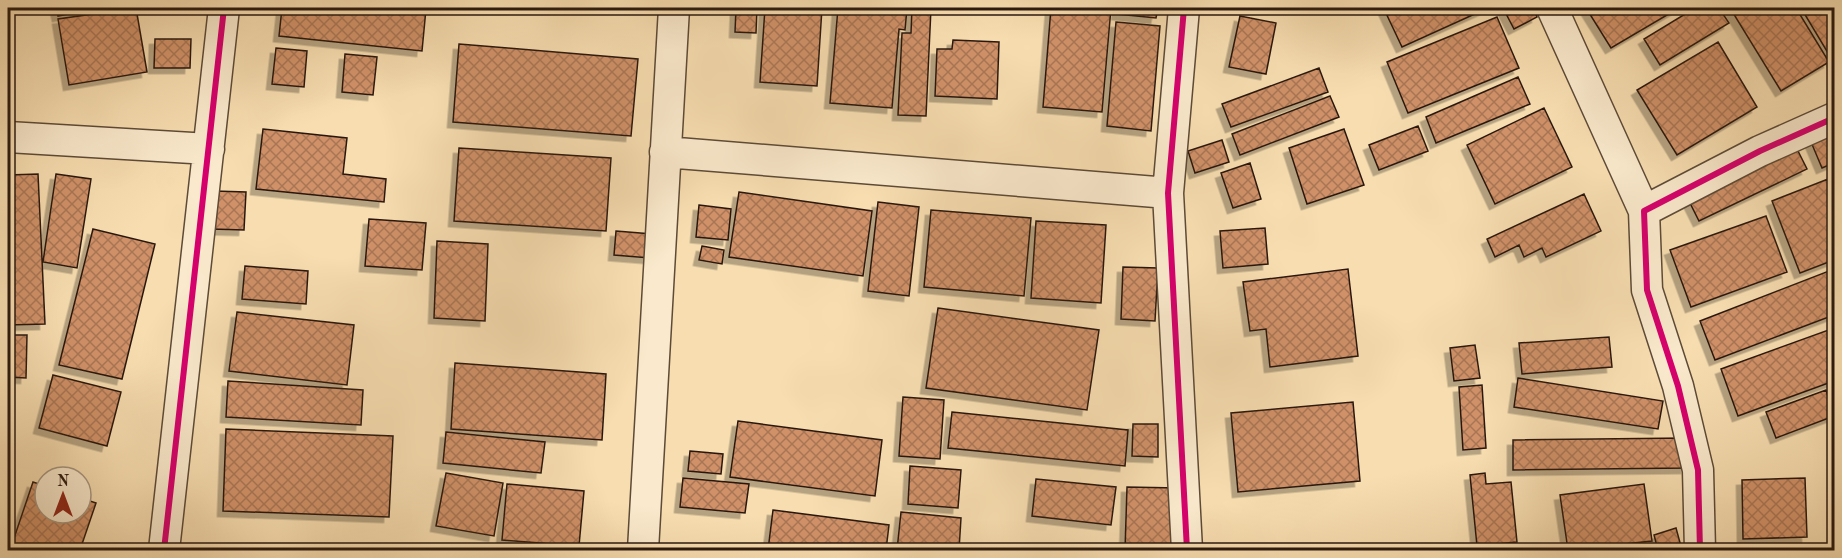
<svg xmlns="http://www.w3.org/2000/svg" width="1842" height="558" viewBox="0 0 1842 558" font-family="'Old Standard TT',serif">
<style>
.building{fill:url(#building-cross-hatch);stroke:#2a190f;stroke-width:1.5;filter:url(#shadow)}
.lines{fill:none;stroke-linecap:round;stroke-linejoin:round}
.minor-casing{stroke:#5d4a37;stroke-width:33}
.minor{stroke:#fae9cc;stroke-width:30}
.cycleway-casing{stroke:#fae9cc;stroke-width:10}
.cycleway{stroke:#d6006c;stroke-width:6}
</style>
<defs>
<pattern id="building-cross-hatch" width="8" height="8" patternUnits="userSpaceOnUse" patternTransform="scale(1.5)"><rect width="8" height="8" fill="#d09168"/><path d="M0 0l8 8M0 8l8-8" fill="none" stroke="#a97654"/></pattern>
<filter id="shadow"><feDropShadow dx="-5.5" dy="5.5" stdDeviation="0" flood-color="#0004"/></filter>
</defs>
<rect width="100%" height="100%" fill="#f7ddb0"/>
<filter id="stains"><feTurbulence type="fractalNoise" baseFrequency=".00333" numOctaves="4"/><feColorMatrix values="0 0 0 0 .2 0 0 0 0 .09 0 0 0 0 .02 0 0 0 .5 -.17"/></filter>
<radialGradient id="worn" r=".72"><stop offset=".6" stop-color="#630" stop-opacity="0"/><stop offset="1" stop-color="#630" stop-opacity=".3"/></radialGradient>
<!-- building -->
<path class="building" d="M 56,8 L 98,8 L 58,16 Z
M 136,8 L 147,72 L 69,85 L 58,19 Z
M 282,8 L 426,9 L 422,51 L 279,36 Z
M 736,8 L 757,8 L 756,33 L 735,32 Z
M 765,8 L 822,8 L 817,86 L 760,82 Z
M 838,8 L 907,8 L 905,30 L 899,29 L 892,108 L 830,103 Z
M 912,8 L 931,8 L 926,116 L 898,115 L 902,33 L 911,33 Z
M 1051,8 L 1111,8 L 1102,112 L 1043,107 Z
M 1118,8 L 1158,8 L 1156,18 L 1117,14 Z
M 1388,8 L 1488,8 L 1402,47 L 1384,9 Z
M 1503,8 L 1533,8 L 1537,17 L 1514,29 Z
M 1586,8 L 1679,8 L 1611,48 Z
M 1695,8 L 1719,8 L 1729,23 L 1660,65 L 1644,39 Z
M 1730,8 L 1796,8 L 1829,62 L 1781,91 Z
M 1801,8 L 1834,8 L 1834,63 Z
M 1240,16 L 1276,23 L 1266,74 L 1229,67 Z
M 1497,17 L 1519,68 L 1408,113 L 1387,62 Z
M 1116,22 L 1160,26 L 1151,131 L 1107,126 Z
M 155,39 L 191,39 L 190,68 L 154,68 Z
M 953,40 L 999,42 L 997,99 L 935,96 L 937,49 L 952,49 Z
M 1718,42 L 1757,107 L 1677,155 L 1637,90 Z
M 459,44 L 638,59 L 631,136 L 453,122 Z
M 276,48 L 307,51 L 304,87 L 272,84 Z
M 345,54 L 377,57 L 373,95 L 342,92 Z
M 1319,68 L 1328,92 L 1231,127 L 1222,104 Z
M 1518,77 L 1530,104 L 1436,143 L 1426,117 Z
M 1330,96 L 1339,117 L 1240,155 L 1232,134 Z
M 1544,108 L 1572,167 L 1495,204 L 1467,145 Z
M 1418,126 L 1428,151 L 1379,170 L 1369,145 Z
M 263,129 L 347,138 L 343,174 L 386,179 L 384,202 L 256,189 Z
M 1344,129 L 1364,185 L 1307,204 L 1289,148 Z
M 1834,132 L 1834,163 L 1822,168 L 1811,142 Z
M 1222,140 L 1229,162 L 1195,173 L 1188,151 Z
M 1796,147 L 1807,169 L 1699,221 L 1688,199 Z
M 459,148 L 611,158 L 606,231 L 454,221 Z
M 1250,163 L 1261,199 L 1233,208 L 1221,173 Z
M 38,174 L 45,324 L 8,325 L 8,175 Z
M 56,174 L 91,179 L 77,268 L 43,262 Z
M 1828,179 L 1834,195 L 1834,260 L 1800,273 L 1772,201 Z
M 214,191 L 246,192 L 244,230 L 212,229 Z
M 739,192 L 872,211 L 863,276 L 729,257 Z
M 1584,194 L 1601,231 L 1546,257 L 1542,248 L 1524,257 L 1519,245 L 1495,257 L 1487,239 Z
M 878,202 L 919,207 L 909,296 L 868,291 Z
M 699,205 L 731,209 L 728,240 L 696,237 Z
M 931,210 L 1031,218 L 1024,296 L 924,287 Z
M 1766,216 L 1787,272 L 1691,307 L 1670,250 Z
M 369,219 L 426,223 L 422,270 L 365,266 Z
M 1036,221 L 1106,225 L 1101,303 L 1031,298 Z
M 1265,228 L 1268,264 L 1223,268 L 1220,231 Z
M 93,229 L 155,244 L 122,379 L 59,365 Z
M 616,231 L 652,234 L 650,258 L 614,255 Z
M 437,241 L 488,244 L 485,321 L 434,318 Z
M 702,246 L 724,250 L 722,264 L 699,260 Z
M 245,266 L 308,271 L 306,304 L 242,299 Z
M 1123,267 L 1158,268 L 1155,321 L 1121,319 Z
M 1348,269 L 1358,356 L 1270,367 L 1266,329 L 1250,331 L 1243,282 Z
M 1834,269 L 1834,315 L 1715,360 L 1700,321 Z
M 938,308 L 1099,330 L 1087,410 L 926,388 Z
M 237,312 L 354,325 L 347,385 L 229,371 Z
M 1834,328 L 1834,381 L 1738,416 L 1721,369 Z
M 8,335 L 27,335 L 26,378 L 8,377 Z
M 1609,337 L 1612,367 L 1522,374 L 1519,343 Z
M 1475,345 L 1480,378 L 1454,381 L 1450,348 Z
M 455,363 L 606,374 L 602,440 L 451,429 Z
M 53,375 L 121,392 L 107,446 L 39,428 Z
M 1518,378 L 1663,401 L 1658,429 L 1514,407 Z
M 228,381 L 363,390 L 361,425 L 226,417 Z
M 1482,385 L 1486,448 L 1463,450 L 1459,387 Z
M 1826,390 L 1834,416 L 1776,438 L 1766,412 Z
M 903,397 L 944,400 L 940,459 L 899,456 Z
M 1353,402 L 1360,481 L 1238,492 L 1231,413 Z
M 952,412 L 1128,430 L 1125,466 L 948,448 Z
M 738,421 L 882,440 L 875,496 L 730,477 Z
M 1133,424 L 1158,424 L 1158,457 L 1132,456 Z
M 226,429 L 393,436 L 389,517 L 223,511 Z
M 446,432 L 545,442 L 541,473 L 443,463 Z
M 1686,438 L 1686,468 L 1513,470 L 1513,440 Z
M 690,451 L 723,454 L 721,474 L 688,471 Z
M 910,466 L 961,470 L 958,508 L 908,504 Z
M 446,473 L 503,483 L 494,536 L 436,526 Z
M 1485,473 L 1486,484 L 1511,482 L 1517,542 L 1477,546 L 1470,475 Z
M 683,478 L 749,484 L 745,513 L 680,507 Z
M 1805,478 L 1807,537 L 1743,539 L 1742,480 Z
M 1036,479 L 1116,487 L 1111,525 L 1032,516 Z
M 33,482 L 45,486 L 45,513 L 81,513 L 81,498 L 96,503 L 80,550 L 10,550 Z
M 507,484 L 584,491 L 579,546 L 502,540 Z
M 1644,484 L 1652,541 L 1568,550 L 1560,495 Z
M 1127,487 L 1177,488 L 1175,550 L 1125,550 Z
M 773,510 L 889,525 L 886,550 L 768,550 Z
M 901,512 L 961,518 L 959,550 L 897,550 Z
M 1676,528 L 1682,550 L 1658,550 L 1654,535 Z"/>
<g class="lines">
<defs>
<path id="minor" d="M 1184,8 L 1168,193 L 1187,550
M 1552,8 L 1644,211
M 8,137 L 209,149
M 665,152 L 1168,193
M 164,550 L 224,8
M 643,550 L 674,8
M 1700,550 L 1698,470 L 1678,386 L 1647,290 L 1644,211 L 1760,151 L 1834,118"/>
</defs>
<!-- minor casing -->
<use href="#minor" class="minor-casing"/>
<!-- minor -->
<use href="#minor" class="minor"/>
<defs>
<path id="cycleway" d="M 1184,8 L 1168,193 L 1187,550
M 164,550 L 224,8
M 1700,550 L 1698,470 L 1678,386 L 1647,290 L 1644,211 L 1760,151 L 1834,118"/>
</defs>
<!-- cycleway casing -->
<use href="#cycleway" class="cycleway-casing"/>
<!-- cycleway -->
<use href="#cycleway" class="cycleway"/>
</g>
<!-- margin -->
<rect width="1842" height="558" fill="none" stroke="#f7ddb0" stroke-width="30"/>
<rect x="9" y="9" width="1824" height="540" fill="none" stroke="#2a190f" stroke-width="3"/>
<rect x="15" y="15" width="1812" height="528" fill="none" stroke="#2a190f" stroke-width="1.5"/>
<!-- north arrow -->
<g transform="translate(63 495)"><circle r="28" fill="#fae9cc" stroke="#a79680" stroke-width="1.5"/>
<path d="M0-4.5L10 22L0 15L-10 22Z" fill="#8f2418"/>
<text y="-9" font-size="16" font-weight="bold" text-anchor="middle" fill="#2a190f">N</text>
</g>
<rect width="100%" height="100%" filter="url(#stains)"/>
<rect width="100%" height="100%" fill="url(#worn)"/>
</svg>
